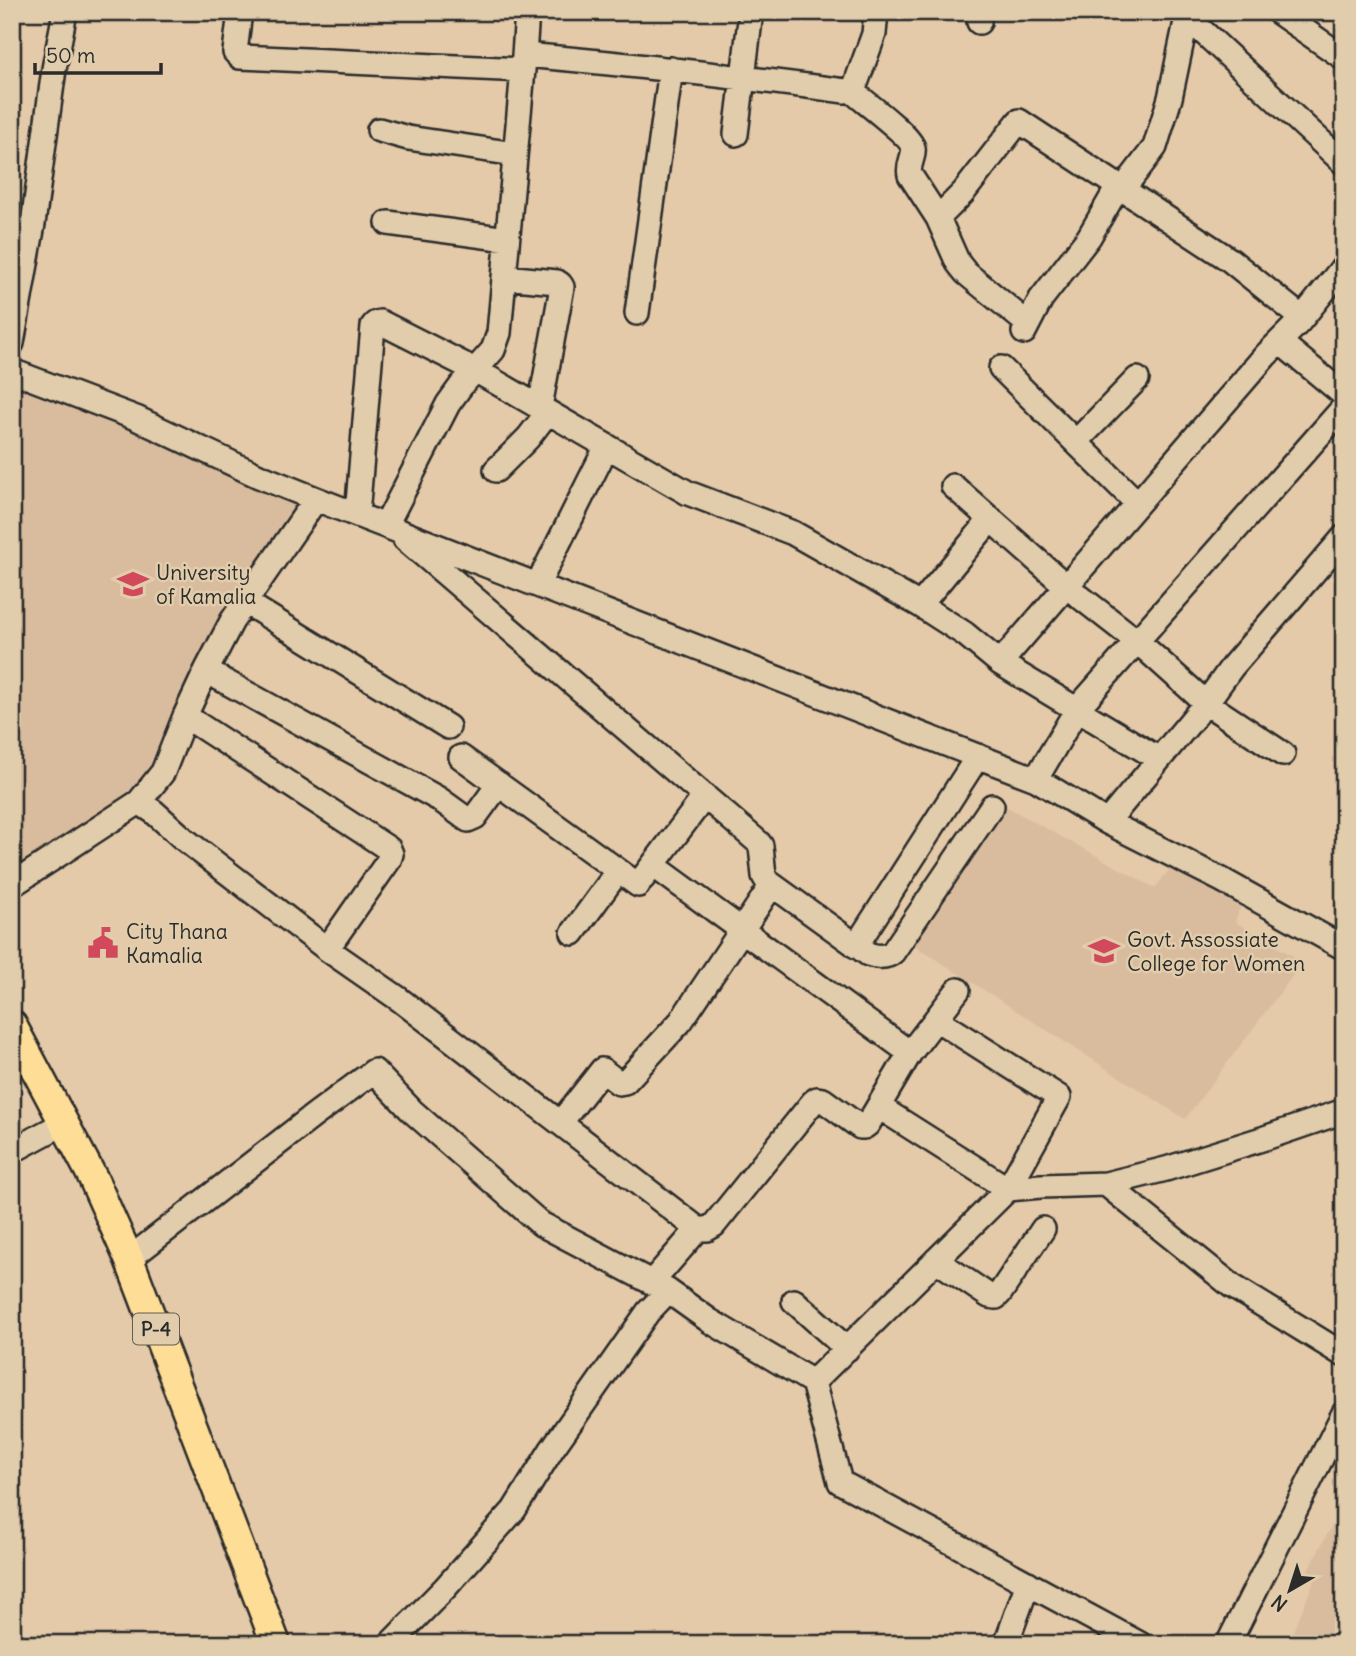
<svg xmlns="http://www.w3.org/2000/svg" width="1356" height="1656" viewBox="0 0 1356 1656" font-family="Delius,sans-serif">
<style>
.built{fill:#d9bc9e}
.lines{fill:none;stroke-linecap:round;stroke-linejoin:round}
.minor-casing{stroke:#2b2b2b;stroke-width:28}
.major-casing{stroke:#2b2b2b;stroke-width:33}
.minor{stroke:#e1cdab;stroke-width:23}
.major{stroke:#fedd96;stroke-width:28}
.labels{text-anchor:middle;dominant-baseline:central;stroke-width:5;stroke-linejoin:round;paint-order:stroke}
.shield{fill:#e1cdab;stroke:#625c51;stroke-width:2}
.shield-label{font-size:19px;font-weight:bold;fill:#2b2b2b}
.poi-label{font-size:21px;fill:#2b2b2b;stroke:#e1cdab;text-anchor:start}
</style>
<rect width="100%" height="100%" fill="#e4caa9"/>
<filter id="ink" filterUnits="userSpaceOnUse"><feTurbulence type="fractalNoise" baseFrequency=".0143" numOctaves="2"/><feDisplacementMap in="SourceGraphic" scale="14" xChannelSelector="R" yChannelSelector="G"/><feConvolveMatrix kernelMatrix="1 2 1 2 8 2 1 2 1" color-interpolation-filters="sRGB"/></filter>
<g filter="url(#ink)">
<!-- built -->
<path class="built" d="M 12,371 L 308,502 L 157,767 L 132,797 L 12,877 Z
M 1000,803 L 1155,888 L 1173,865 L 1191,873 L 1241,905 L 1235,922 L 1303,962 L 1185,1119 L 906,940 Z
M 1337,1516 L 1344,1519 L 1344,1644 L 1300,1644 L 1300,1642 L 1292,1634 L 1315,1579 L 1308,1570 Z"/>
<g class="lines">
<defs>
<path id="minor" d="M 240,12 L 235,52 L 240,57 L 523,70
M 979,12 L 979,22
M 1278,12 L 1344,58
M 1187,17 L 1344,163
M 524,55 C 631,64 738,77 845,91 L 851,90 L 855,86 L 874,34 L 876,12
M 851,90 C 862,100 911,136 913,148 C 915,157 907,164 910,175 L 938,218 L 958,263 L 966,273 L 1028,324
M 379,130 L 408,138 L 515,154
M 736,134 L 751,12
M 938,218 L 963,193 L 1019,121 L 1230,260 L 1302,318
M 388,223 L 507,239
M 504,277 L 557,282 L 560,284 L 562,287 L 540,407
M 637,313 L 671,69
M 1024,332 L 1041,299 L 1089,237 L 1115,192 L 1123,189 L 1155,147 L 1170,98 L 1188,12
M 1280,342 L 1344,395
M 12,343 L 33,224 L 54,69 L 65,12
M 1001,368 L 1137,503
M 12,371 L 136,418 L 259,476 L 316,499 L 1036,779 L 1107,822 L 1222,880 L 1344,948
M 1076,442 L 1137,379
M 496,470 L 528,438 L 548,412
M 953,486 L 1066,586 L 1138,642 L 1206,703 L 1283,754
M 357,515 L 373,326 L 376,323 L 380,322 L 475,370 L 688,493 L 793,533 L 920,605 L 965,634 L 1000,663 L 1159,759
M 386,525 L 448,404 L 461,386 L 493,350 L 499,333 L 523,70 L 527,12
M 405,539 L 758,842 L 761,846 L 764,876 L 767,881 L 868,954 C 876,957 886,958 893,952 L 992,806
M 538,584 L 607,446
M 245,602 L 448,727
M 920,605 L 991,519
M 1000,663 L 1266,355 L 1299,322 L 1344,266
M 206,671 L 439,799 L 468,820 L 475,817 L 499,784
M 185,716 L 389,849 L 391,854 L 389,860 L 327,949
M 461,757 L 638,885
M 1036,779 L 1077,709 L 1344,407
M 139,802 L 154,812 L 184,839 L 327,949 L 399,999 L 698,1229 L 707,1229 L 714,1225 L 813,1102 L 817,1099 L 823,1100 L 860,1127 L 864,1127 L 868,1124 L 910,1053 L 958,990
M 1107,822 L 1206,703 L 1232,667 L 1344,537
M 653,865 L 910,1053
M 643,878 L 705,796
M 12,885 L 139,802 L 163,772 L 185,716 L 206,671 L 232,621 L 316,499
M 573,933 L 618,871
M 856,946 L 978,756
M 879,1107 L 1008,1189 L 1059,1097 L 936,1019
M 561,1122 L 602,1070 L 619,1083 L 625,1082 L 681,1021 L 772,885
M 12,1151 L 64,1123
M 1106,1184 L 1232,1286 L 1344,1355
M 129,1259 L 312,1117 L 374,1071 L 412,1111 L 541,1224 L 668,1291 L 710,1321 L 813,1382 L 840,1482 L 1140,1644
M 936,1260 L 989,1296 L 996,1297 L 1000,1293 L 1043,1229
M 652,1282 L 698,1229
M 794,1301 L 847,1349
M 813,1382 L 1008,1189 L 1041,1186 L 1106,1184 L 1166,1169 L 1265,1138 L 1344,1111
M 390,1644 L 445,1588 L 514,1510 L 552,1449 L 648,1312 L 668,1291
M 1006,1644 L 1028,1583
M 1228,1644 L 1344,1413"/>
<path id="major" d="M 12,1025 L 93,1178 L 129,1259 L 276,1644"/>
</defs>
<!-- minor casing -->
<use href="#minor" class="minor-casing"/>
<!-- major casing -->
<use href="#major" class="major-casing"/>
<!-- minor -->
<use href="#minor" class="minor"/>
<!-- major -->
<use href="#major" class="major"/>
</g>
</g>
<!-- icons -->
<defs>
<symbol id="university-bare" viewBox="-9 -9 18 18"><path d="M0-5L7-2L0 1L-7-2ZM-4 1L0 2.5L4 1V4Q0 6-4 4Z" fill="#d1495b" stroke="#e1cdab" stroke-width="2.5" paint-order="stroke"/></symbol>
<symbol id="civic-bare" viewBox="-9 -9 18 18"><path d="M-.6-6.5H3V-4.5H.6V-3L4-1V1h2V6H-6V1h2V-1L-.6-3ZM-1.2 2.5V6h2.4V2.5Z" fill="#d1495b" stroke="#e1cdab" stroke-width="2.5" paint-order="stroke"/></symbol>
</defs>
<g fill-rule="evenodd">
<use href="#university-bare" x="111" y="562" width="44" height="44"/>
<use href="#civic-bare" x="81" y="921" width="44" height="44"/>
<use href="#university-bare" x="1082" y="929" width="44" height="44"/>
</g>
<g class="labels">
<!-- shield labels -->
<rect class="shield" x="133" y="1313.5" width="46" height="31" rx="5"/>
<g class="shield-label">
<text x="156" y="1329">P-4</text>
</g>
<!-- poi labels -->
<g class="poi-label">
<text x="156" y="572">University<tspan x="156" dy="24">of Kamalia</tspan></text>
<text x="126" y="931">City Thana<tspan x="126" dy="24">Kamalia</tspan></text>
<text x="1127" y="939">Govt. Assossiate<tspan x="1127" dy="24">College for Women</tspan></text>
</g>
</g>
<!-- margin -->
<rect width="1356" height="1656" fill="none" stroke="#e1cdab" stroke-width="42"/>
<rect x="21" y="21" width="1314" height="1614" fill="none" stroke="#2b2b2b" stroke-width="2.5" filter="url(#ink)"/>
<!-- north arrow -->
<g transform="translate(1290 1590) rotate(219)" stroke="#e1cdab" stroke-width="5" paint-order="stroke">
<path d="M0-5L12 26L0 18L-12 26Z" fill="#2b2b2b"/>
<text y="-10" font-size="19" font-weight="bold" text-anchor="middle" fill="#2b2b2b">N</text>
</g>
<!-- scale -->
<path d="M35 63v10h126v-10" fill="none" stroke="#2b2b2b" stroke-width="3.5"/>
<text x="46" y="63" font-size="21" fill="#2b2b2b" stroke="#e1cdab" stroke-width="5" paint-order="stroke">50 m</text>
</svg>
